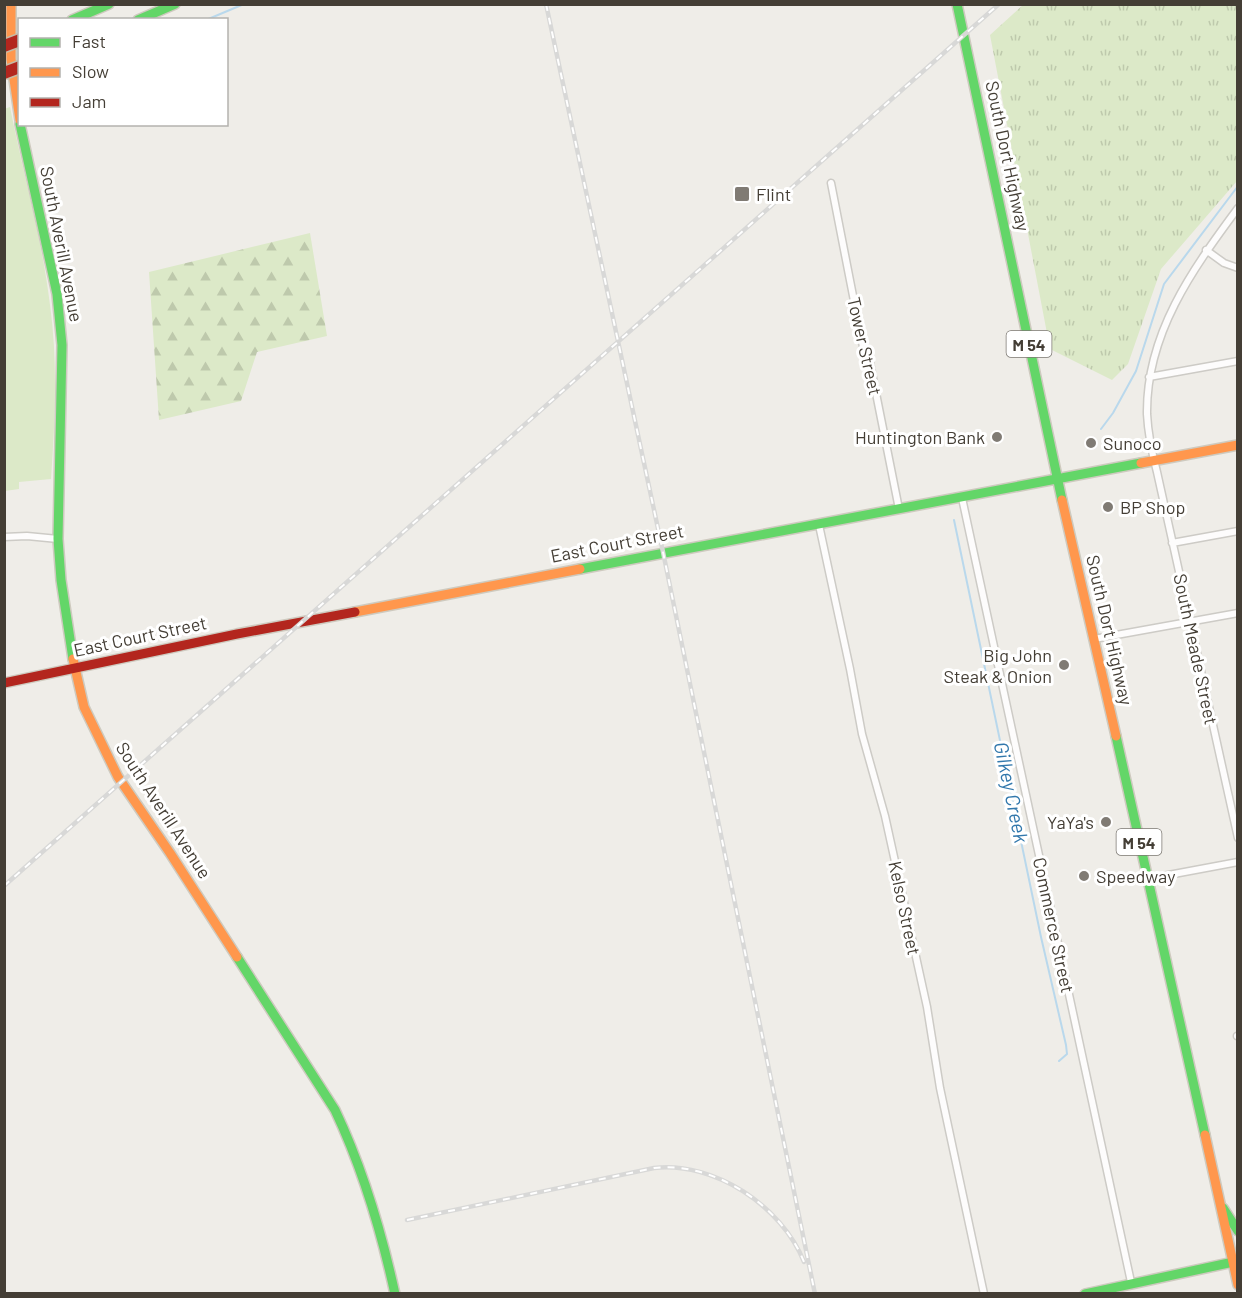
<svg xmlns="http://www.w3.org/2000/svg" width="1242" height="1298" viewBox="0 0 1242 1298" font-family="Barlow,sans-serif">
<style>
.grass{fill:url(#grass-tufts)}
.forest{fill:url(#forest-firs)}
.green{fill:#dce9c8}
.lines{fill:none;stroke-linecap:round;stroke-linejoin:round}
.stream{stroke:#b9d8ec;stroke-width:2}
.street-casing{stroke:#cdcbc6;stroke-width:9}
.fast-casing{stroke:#cecabf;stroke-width:12}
.slow-casing{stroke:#cecabf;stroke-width:12}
.jam-casing{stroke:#cecabf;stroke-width:12}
.street{stroke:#fdfcfc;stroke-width:6}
.fast{stroke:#63d668;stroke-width:9}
.slow{stroke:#ff974d;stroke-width:9}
.jam{stroke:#b3261e;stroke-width:9}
.rail-casing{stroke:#d8d8d7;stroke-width:4.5}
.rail{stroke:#fff;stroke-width:2;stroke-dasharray:7;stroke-linecap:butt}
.jam-bridge-casing{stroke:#c6baa4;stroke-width:15;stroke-linecap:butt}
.jam-bridge{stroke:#b3261e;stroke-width:12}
.poi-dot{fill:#807b74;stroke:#fff;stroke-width:2}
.labels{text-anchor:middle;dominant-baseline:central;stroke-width:6;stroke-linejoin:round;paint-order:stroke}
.shield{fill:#fff;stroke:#7c7872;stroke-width:1.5}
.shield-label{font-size:16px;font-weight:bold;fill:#443e35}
.street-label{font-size:18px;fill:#443e35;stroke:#fff}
.poi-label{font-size:18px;fill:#443e35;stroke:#fff;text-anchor:start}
.water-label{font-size:20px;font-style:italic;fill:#3278ac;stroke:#fff}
</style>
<defs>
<pattern id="grass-tufts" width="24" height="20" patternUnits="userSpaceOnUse" patternTransform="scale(1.5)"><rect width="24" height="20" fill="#dce9c8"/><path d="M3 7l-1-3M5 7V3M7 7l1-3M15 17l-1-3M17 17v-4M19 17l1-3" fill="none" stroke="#bec9ac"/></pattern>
<pattern id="forest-firs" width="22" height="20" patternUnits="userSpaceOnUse" patternTransform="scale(1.5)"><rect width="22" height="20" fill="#dce9c8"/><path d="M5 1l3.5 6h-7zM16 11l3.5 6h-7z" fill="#bec9ac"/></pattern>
</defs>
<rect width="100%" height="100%" fill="#efede8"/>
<!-- grass -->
<path class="grass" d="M 1023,5 L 1237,5 L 1237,181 L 1161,269 L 1128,364 L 1112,380 L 1050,349 L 990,35 Z"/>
<!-- forest -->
<path class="forest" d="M 310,233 L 327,336 L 257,352 L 241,401 L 159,420 L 149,272 Z"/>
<!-- green -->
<path class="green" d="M 10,107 C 23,173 42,238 50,305 C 58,363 55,421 51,479 L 19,482 L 19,489 L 5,491 L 4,109 Z"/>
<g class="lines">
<!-- stream -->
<path class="stream" d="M 206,20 L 244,4
M 1101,429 L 1113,413 L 1136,371 L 1164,284 L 1238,186
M 954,520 L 1041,937 L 1066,1045 L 1067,1054 L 1059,1061"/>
<defs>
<path id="street" d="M 831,183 L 863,347 L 869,358 L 899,509
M 1238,208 C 1192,270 1146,334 1147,414 C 1148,433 1152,453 1157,472 L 1238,838
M 1206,250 L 1224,263 L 1238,268
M 1149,377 L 1238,361
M 962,498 L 1131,1282
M 819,525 L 850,669 L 862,734 L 885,816 L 927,1007 L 940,1088 L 984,1294
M 4,537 L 27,536 L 58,539
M 1172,543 L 1238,531
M 1094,639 L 1238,613
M 1147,879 L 1238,862
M 1237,1036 L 1238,1036"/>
<path id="fast" d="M 957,4 L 1062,500
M 72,20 L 109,4
M 138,20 L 175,4
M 20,124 L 57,294 L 62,345 L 58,539 L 61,580 L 73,659
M 580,569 L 1141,463
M 1116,736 L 1205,1135
M 237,957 L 335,1110 C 363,1169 381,1230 395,1294
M 1223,1208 L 1238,1231
M 1085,1294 L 1238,1261"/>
<path id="slow" d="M 11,4 L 11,59 L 20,120
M 1141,463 L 1238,445
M 1062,500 L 1116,736
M 355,612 L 580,569
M 73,659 L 84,707 L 118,777 L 170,853 L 237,957
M 1205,1135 L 1238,1285"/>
<path id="jam" d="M 4,683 L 237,634 L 355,612"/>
</defs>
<!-- street casing -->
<use href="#street" class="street-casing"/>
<!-- fast casing -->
<use href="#fast" class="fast-casing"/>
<!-- slow casing -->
<use href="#slow" class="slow-casing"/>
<!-- jam casing -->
<use href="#jam" class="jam-casing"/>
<!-- street -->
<use href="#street" class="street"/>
<!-- fast -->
<use href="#fast" class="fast"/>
<!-- slow -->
<use href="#slow" class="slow"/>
<!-- jam -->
<use href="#jam" class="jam"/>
<defs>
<path id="rail" d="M 546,4 L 663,552 L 815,1294
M 4,886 L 999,4
M 407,1220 L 654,1168 C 714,1161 782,1206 804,1262"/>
</defs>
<!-- rail casing -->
<use href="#rail" class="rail-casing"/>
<!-- rail -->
<use href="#rail" class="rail"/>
<defs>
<path id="jam-bridge" d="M 4,46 L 20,40
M 4,73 L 20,67"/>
</defs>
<!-- jam-bridge casing -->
<use href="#jam-bridge" class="jam-bridge-casing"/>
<!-- jam-bridge -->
<use href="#jam-bridge" class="jam-bridge"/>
</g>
<!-- markers -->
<g class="poi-dot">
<rect x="734" y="186" width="16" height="16" rx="3"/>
<circle cx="997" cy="437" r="6"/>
<circle cx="1091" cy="443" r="6"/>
<circle cx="1108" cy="507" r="6"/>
<circle cx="1064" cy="665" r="6"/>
<circle cx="1106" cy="822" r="6"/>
<circle cx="1084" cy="876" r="6"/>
</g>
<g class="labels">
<!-- shield labels -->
<g class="shield">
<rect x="1006.5" y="331" width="45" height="26" rx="4.5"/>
<rect x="1116.5" y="829" width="45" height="26" rx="4.5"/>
</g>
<g class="shield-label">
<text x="1029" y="344">M 54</text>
<text x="1139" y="842">M 54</text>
</g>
<!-- street labels -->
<g class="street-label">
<text transform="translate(1008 156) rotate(78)">South Dort Highway</text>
<text transform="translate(62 244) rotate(79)">South Averill Avenue</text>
<text transform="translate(865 346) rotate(77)">Tower Street</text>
<text transform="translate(617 543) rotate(-11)">East Court Street</text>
<text transform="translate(1110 630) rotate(77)">South Dort Highway</text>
<text transform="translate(140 636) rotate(-12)">East Court Street</text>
<text transform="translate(1196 649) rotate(78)">South Meade Street</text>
<text transform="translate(164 810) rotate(57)">South Averill Avenue</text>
<text transform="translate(905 908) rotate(78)">Kelso Street</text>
<text transform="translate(1054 925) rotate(78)">Commerce Street</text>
</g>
<!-- poi labels -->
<g class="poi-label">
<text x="756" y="194">Flint</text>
<text x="985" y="437" text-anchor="end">Huntington Bank</text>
<text x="1103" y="443">Sunoco</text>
<text x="1120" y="507">BP Shop</text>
<text x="1052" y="655" text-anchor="end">Big John<tspan x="1052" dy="21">Steak &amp; Onion</tspan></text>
<text x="1094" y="822" text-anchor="end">YaYa's</text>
<text x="1096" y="876">Speedway</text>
</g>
<!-- water labels -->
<g class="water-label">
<text transform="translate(1012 792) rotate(78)">Gilkey Creek</text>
</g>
</g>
<!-- border -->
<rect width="1242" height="1298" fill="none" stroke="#443e35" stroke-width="12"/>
<!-- legend -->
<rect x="18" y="18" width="210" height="108" fill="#ffffff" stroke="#b4b2ae" stroke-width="1.5"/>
<rect x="30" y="38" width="30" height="9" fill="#63d668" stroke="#b4b2ae" stroke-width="1.5"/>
<text x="72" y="48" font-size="18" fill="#443e35">Fast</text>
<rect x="30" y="68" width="30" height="9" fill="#ff974d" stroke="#b4b2ae" stroke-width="1.5"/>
<text x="72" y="78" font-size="18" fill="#443e35">Slow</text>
<rect x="30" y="98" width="30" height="9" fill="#b3261e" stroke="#b4b2ae" stroke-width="1.5"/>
<text x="72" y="108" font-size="18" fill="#443e35">Jam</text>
</svg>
